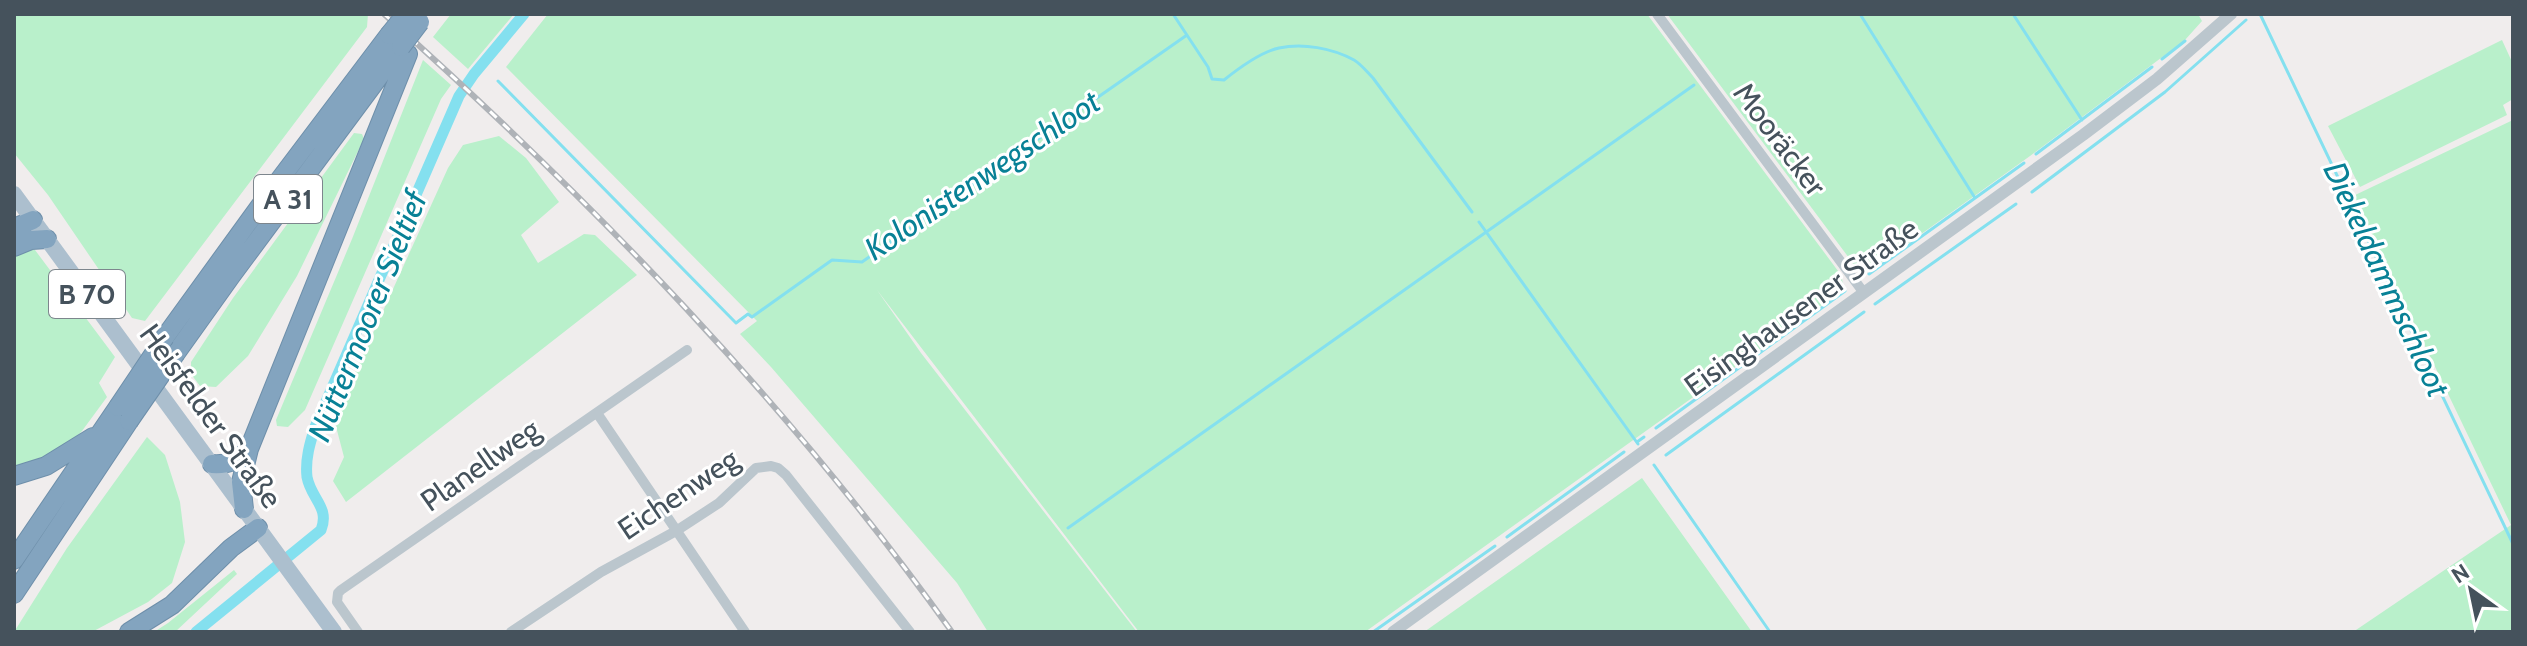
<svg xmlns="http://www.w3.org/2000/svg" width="2527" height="646" viewBox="0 0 2527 646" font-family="Cabin,sans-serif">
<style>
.green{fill:#b9f0cb}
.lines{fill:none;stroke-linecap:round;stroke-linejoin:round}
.stream{stroke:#84e0ef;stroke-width:3}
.canal{stroke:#84e0ef;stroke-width:11}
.motorway-casing{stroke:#6e8faa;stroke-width:20}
.minor{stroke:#bbc6cd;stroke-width:10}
.tertiary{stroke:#bbc6cd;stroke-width:12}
.primary{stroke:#acbfce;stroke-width:16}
.motorway{stroke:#83a4bf;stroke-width:18}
.rail-casing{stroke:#afb3b8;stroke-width:6}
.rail{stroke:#fff;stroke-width:3;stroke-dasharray:9;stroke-linecap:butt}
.motorway-bridge-casing{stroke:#6e8faa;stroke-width:20;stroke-linecap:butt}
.motorway-bridge{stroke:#83a4bf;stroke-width:18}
.labels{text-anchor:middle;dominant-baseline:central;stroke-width:6;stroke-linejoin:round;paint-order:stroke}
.shield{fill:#fff;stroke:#7d868d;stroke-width:2}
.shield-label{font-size:28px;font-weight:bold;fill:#45525c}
.street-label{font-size:30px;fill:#45525c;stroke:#fff}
.water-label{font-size:32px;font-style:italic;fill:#088196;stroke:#fff}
</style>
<rect width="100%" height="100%" fill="#f0eded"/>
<!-- green -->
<path class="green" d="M 14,14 L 368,14 L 367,27 L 145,321 L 132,318 L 48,195 L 14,153 Z
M 451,14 L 514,14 L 468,69 L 433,37 Z
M 548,14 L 1647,14 L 1841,275 L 1843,284 L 1840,292 L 1365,632 L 1139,632 L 877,290 L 921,353 L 1137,632 L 988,632 L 957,583 L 771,367 L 740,334 L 757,321 L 506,67 Z
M 1667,14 L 2198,14 L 2202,21 L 2185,40 L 2030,156 L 1885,260 L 1870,270 L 1863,271 L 1855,266 Z
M 2502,40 L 2513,64 L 2513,99 L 2503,105 L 2507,115 L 2360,187 L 2328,126 Z
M 423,60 L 451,85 L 441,99 L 305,410 L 288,427 L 277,426 L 276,420 L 352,239 Z
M 2513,120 L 2513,632 L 2353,632 L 2511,525 L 2353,196 Z
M 354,133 L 362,134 L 364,139 L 297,276 L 248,356 L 216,387 L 200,386 L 191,374 L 191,362 L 233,298 Z
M 499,136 L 526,158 L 559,202 L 521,235 L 538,263 L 584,234 L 595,235 L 637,275 L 346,502 L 333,481 L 344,457 L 334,419 L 448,168 L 463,145 Z
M 28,248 L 35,250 L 115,357 L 99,383 L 107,397 L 82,431 L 65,449 L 14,472 L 14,250 Z
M 147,437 L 165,455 L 180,502 L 185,542 L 172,583 L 148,602 L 92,632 L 14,632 L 67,548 Z
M 1642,478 L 1752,632 L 1424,632 Z
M 234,570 L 237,574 L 175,632 L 154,632 L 168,623 Z"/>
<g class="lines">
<!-- stream -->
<path class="stream" d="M 1173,14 L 1208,67 L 1212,79 L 1224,80 C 1239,68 1260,52 1279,48 C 1303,43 1332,48 1354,60 C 1361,64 1367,72 1373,78 L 1472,212
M 1860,14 L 1975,198
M 2013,14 L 2082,120
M 2260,14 L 2513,544
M 2162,59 L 2185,41
M 498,81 L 736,323 L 748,314 L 752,317 L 832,260 L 862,262 L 1187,35
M 2036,154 L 2152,67
M 2032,192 L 2165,92 L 2246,20
M 1479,222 L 1638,444
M 1869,274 L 2024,163
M 1875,304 L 2016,204
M 1656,428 L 1845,291
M 1637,442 L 1644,437
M 1666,455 L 1864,312
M 1654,465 L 1770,632
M 1068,528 L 1694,85
M 1507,537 L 1624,452
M 1373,632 L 1495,546"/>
<!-- canal -->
<path class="canal" d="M 196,632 L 321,530 C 330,507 311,499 307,477 C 305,459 310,443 315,427 L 459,96 L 474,74 L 524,14"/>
<defs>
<path id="motorway" d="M 14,228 L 33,220
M 14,247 L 31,240 L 47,239
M 165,337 L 268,195 L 389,35
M 176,353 L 231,276 L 401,47
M 212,464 C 229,465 237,461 249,449
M 14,476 L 46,466 L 93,437
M 244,509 L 241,482 L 249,449 L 408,54
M 14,560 L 118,407
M 14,594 L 129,421
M 129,632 L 172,605 L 231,548 L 258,528"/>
</defs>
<!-- motorway casing -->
<use href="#motorway" class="motorway-casing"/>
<!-- minor -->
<path class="minor" d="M 1657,14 L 1864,293
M 597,413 L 745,632
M 358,632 L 337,602 L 338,593 L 341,590 L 687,350
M 511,632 L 601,572 L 676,531 L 719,503 L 756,468 L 771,466 L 778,468 L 786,475 L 910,632"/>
<!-- tertiary -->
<path class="tertiary" d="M 1393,632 L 2083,135 L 2157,79 L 2231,14"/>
<!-- primary -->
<path class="primary" d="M 14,194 L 334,632"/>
<!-- motorway -->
<use href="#motorway" class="motorway"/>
<defs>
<path id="rail" d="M 384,14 C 593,201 789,404 952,632"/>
</defs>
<!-- rail casing -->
<use href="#rail" class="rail-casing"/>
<!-- rail -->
<use href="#rail" class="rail"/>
<defs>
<path id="motorway-bridge" d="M 389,35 L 406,14
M 401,47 L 420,22
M 118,407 L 165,337
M 129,421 L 176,353"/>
</defs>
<!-- motorway-bridge casing -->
<use href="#motorway-bridge" class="motorway-bridge-casing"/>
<!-- motorway-bridge -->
<use href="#motorway-bridge" class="motorway-bridge"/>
</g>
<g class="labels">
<!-- shield labels -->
<g class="shield">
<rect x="254" y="175" width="68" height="48" rx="6"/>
<rect x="49" y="270" width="76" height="48" rx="6"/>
</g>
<g class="shield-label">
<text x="288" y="199">A 31</text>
<text x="87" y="294">B 70</text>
</g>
<!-- street labels -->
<g class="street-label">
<text transform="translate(1780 139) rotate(53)">Mooräcker</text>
<text transform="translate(1801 307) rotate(-36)">Eisinghausener Straße</text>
<text transform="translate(211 416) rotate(54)">Heisfelder Straße</text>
<text transform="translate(480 465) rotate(-35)">Planellweg</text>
<text transform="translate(678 494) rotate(-34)">Eichenweg</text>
</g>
<!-- water labels -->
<g class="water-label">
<text transform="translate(982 175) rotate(-34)">Kolonistenwegschloot</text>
<text transform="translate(2387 279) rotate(65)">Diekeldammschloot</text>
<text transform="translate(367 316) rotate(-68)">Nüttermoorer Sieltief</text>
</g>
</g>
<!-- border -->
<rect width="2527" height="646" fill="none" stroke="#45525c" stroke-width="32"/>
<!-- north arrow -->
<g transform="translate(2471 590) rotate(327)" stroke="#ffffff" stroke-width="6" paint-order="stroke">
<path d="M0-6L14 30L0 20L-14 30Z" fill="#45525c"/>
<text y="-12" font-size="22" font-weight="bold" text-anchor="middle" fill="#45525c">N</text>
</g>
</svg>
